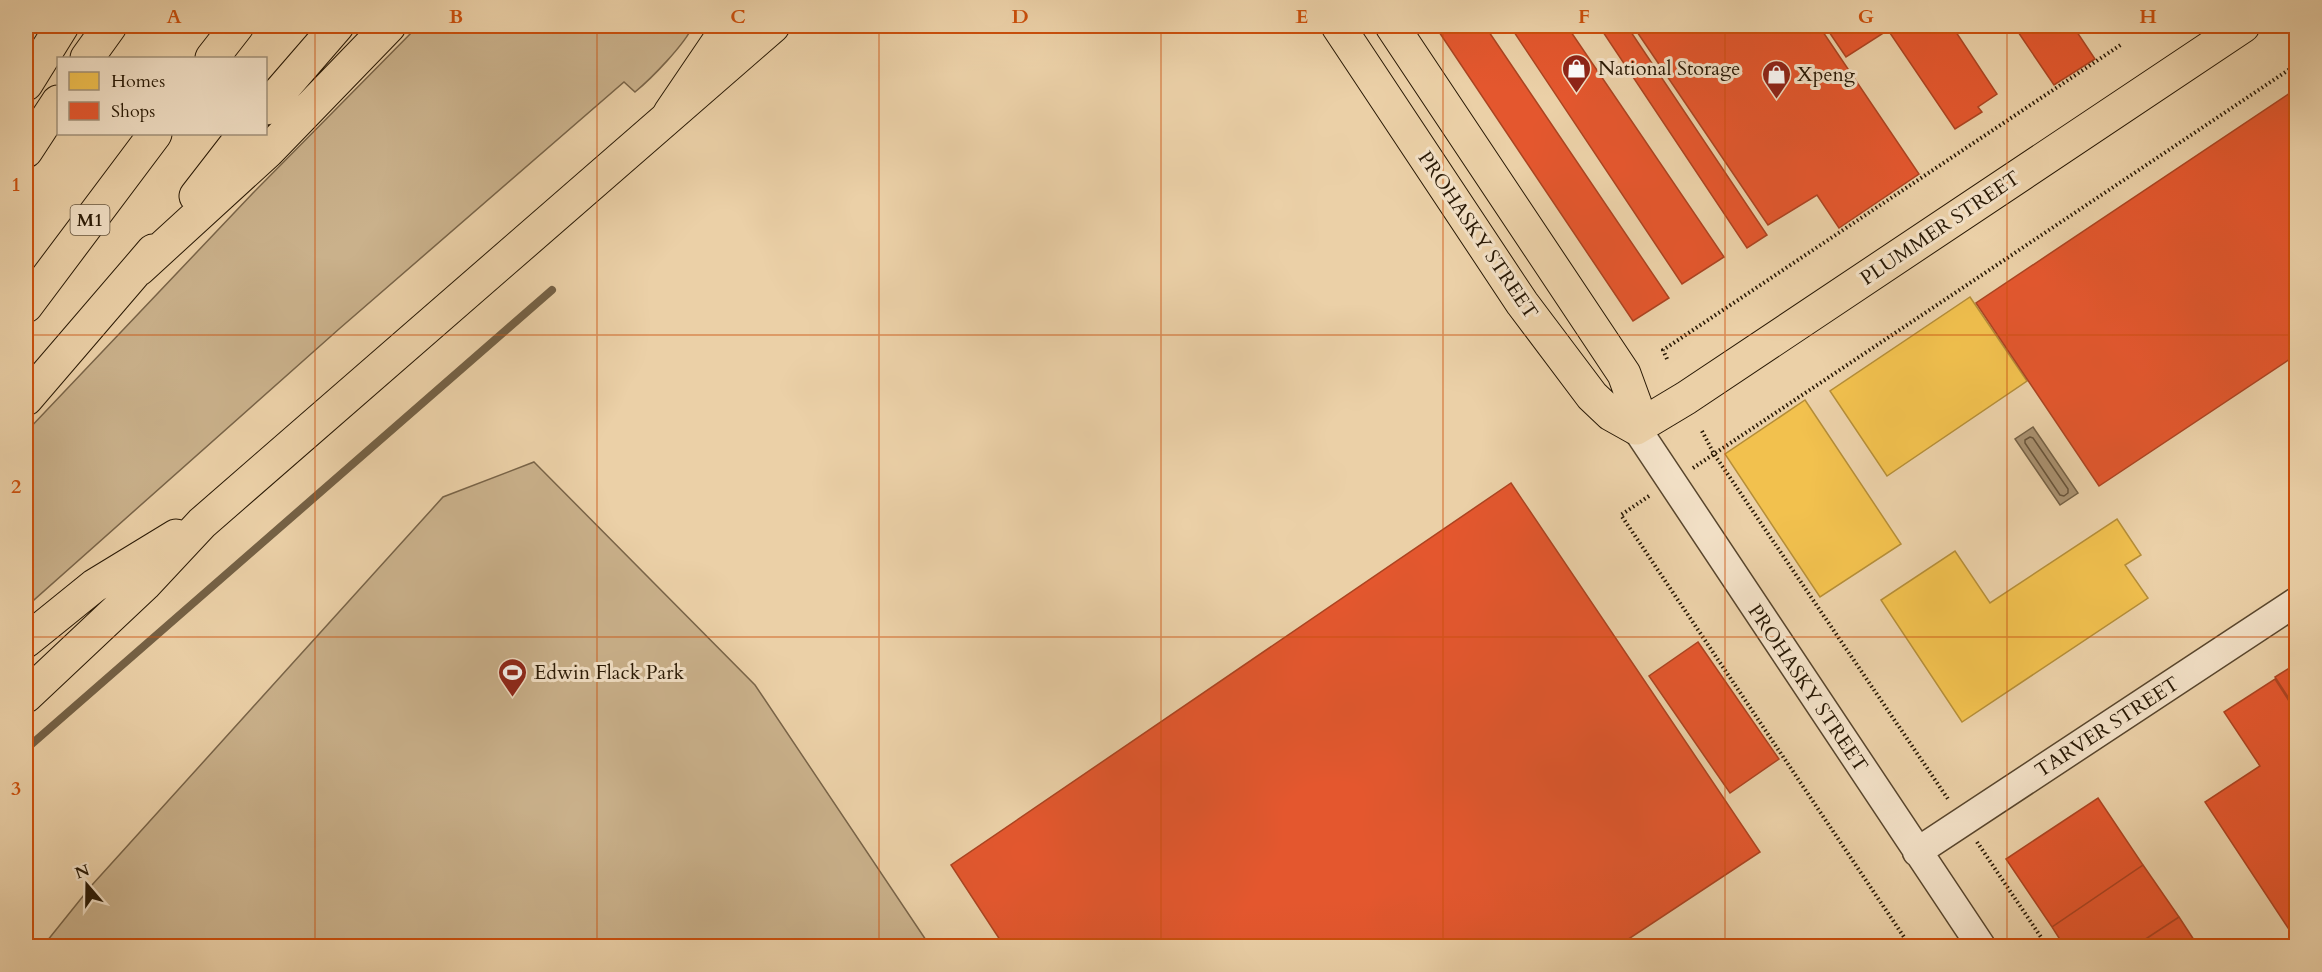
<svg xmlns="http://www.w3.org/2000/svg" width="2322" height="972" viewBox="0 0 2322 972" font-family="Cardo,serif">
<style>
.green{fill:#cab18b;stroke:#796448;stroke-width:1.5}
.water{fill:#a99170;stroke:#756145;stroke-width:1.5}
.homes{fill:#f2c14e;stroke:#b58e38;stroke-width:1.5}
.shops{fill:#e4572e;stroke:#ac4421;stroke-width:1.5}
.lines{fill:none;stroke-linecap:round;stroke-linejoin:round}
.shore{stroke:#68543a;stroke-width:1.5}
.stream{stroke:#756145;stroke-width:8}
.minor-casing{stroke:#59462d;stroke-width:31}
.primary-casing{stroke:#281804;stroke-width:35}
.motorway-casing{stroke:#281804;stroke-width:35}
.path{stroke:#281804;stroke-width:4;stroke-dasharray:1.5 3;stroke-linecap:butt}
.minor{stroke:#f2e0c6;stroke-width:28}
.primary{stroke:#ebd0a7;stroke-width:33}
.motorway{stroke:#ebd0a7;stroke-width:33}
.grid{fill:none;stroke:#cb4f0b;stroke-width:1.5;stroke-opacity:0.55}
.labels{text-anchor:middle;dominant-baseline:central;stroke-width:6;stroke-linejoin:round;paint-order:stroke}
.shield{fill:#f2e0c6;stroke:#65543e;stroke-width:1.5}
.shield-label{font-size:18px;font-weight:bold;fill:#281804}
.poi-label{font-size:20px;fill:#281804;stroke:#f2e0c6;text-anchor:start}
.street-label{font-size:20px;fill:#281804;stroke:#f2e0c6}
.neatline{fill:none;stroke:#cb4f0b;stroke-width:2}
.grid-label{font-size:20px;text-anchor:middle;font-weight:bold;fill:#cb4f0b}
</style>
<rect width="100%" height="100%" fill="#ebd0a7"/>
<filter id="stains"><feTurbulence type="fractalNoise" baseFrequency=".00333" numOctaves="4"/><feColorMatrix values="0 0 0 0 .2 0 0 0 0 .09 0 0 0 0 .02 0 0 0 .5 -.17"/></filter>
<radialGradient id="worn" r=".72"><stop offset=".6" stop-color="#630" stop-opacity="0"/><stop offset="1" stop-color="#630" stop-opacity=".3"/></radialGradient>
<!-- green -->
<path class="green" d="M 418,26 L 693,26 C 684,45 652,78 635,92 L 624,82 L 339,329 L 26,607 L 26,432 L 253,193 Z
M 534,462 L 755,685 L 930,946 L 43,946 L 92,885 L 443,497 Z"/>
<!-- water -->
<path class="water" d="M 2033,427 L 2078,493 L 2060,505 L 2015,439 Z"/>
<!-- homes -->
<path class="homes" d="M 1970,297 L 2027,381 L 1887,476 L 1830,391 Z
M 1805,400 L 1901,544 L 1820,597 L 1725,454 Z
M 2117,519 L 2141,555 L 2125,565 L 2148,598 L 1962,722 L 1881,600 L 1955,551 L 1990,603 Z"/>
<!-- shops -->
<path class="shops" d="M 1435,26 L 1485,26 L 1669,298 L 1633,321 Z
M 1510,26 L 1567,26 L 1724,257 L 1682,284 Z
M 1599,26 L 1627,26 L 1767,235 L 1747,248 Z
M 1633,26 L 1819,26 L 1919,174 L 1839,228 L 1817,195 L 1768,225 Z
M 1825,26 L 1952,26 L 1997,94 L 1978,107 L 1982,112 L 1955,129 L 1888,30 L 1846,57 Z
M 2014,26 L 2073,26 L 2095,59 L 2054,85 Z
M 2296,89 L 2296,355 L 2099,486 L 1976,303 Z
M 1511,483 L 1760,852 L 1618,946 L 1004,946 L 951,865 Z
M 1698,642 L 1779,759 L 1730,793 L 1649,676 Z
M 2296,664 L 2296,709 L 2275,677 Z
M 2275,679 L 2296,712 L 2296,940 L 2205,802 L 2260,766 L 2224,712 Z
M 2098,798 L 2143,865 L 2052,927 L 2006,859 Z
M 2143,865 L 2179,917 L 2135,946 L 2064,946 L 2052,927 Z
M 2179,917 L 2198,946 L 2135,946 Z"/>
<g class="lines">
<!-- shore -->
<path class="shore" d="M 2030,437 L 2033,438 L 2068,489 L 2068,493 L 2064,496 L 2060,495 L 2025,443 L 2025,440 Z"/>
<!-- stream -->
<path class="stream" d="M 26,749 L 552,290"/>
<defs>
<path id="minor" d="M 1636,428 L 1981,946
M 1917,852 L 2296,602"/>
<path id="primary" d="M 1338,26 L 1522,303 L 1592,396 L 1611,414 L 1636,428
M 1392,26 L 1624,374 L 1635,404 L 1636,428
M 1636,428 L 1686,398 L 2243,26
M 26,641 L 94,586 L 176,536
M 26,696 L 145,584 L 202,523 L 773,26"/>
<path id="motorway" d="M 87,58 L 110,26
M 212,58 L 237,26
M 26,84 L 62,26
M 266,108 L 337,26
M 670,113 L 729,26
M 26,151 L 58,102
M 196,196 L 244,134
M 139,269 L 268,151 L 389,26
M 26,306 L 155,134
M 26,399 L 153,251"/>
</defs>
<!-- minor casing -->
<use href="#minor" class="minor-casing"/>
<!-- primary casing -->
<use href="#primary" class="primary-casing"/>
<!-- motorway casing -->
<use href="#motorway" class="motorway-casing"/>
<!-- path -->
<path class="path" d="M 1667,359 L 1663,350 L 2122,44
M 1702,431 L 1714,454 L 1948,799
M 1693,468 L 2296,65
M 1649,496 L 1621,515 L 1910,946
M 1977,842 L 2047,946"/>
<!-- minor -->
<use href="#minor" class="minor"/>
<!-- primary -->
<use href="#primary" class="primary"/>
<!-- motorway -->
<use href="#motorway" class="motorway"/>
</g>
<!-- grid -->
<path class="grid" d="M 315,26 L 315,946M 597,26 L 597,946M 879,26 L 879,946M 1161,26 L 1161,946M 1443,26 L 1443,946M 1725,26 L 1725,946M 2007,26 L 2007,946M 26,335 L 2296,335M 26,637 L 2296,637"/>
<!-- icons -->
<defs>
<symbol id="shop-pin" viewBox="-11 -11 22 30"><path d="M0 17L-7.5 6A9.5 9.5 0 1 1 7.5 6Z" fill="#8f2418" stroke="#f2e0c6"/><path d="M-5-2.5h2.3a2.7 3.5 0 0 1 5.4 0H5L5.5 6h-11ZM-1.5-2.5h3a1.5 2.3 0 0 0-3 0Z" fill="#fff"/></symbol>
<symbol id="stadium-pin" viewBox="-11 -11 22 30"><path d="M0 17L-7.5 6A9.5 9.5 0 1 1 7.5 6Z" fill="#8f2418" stroke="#f2e0c6"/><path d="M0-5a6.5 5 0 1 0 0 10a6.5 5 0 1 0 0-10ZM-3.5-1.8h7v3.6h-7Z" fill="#fff"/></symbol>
</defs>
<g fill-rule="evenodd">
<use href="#shop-pin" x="1560" y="52" width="33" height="45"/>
<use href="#shop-pin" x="1760" y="58" width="33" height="45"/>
<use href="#stadium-pin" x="496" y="656" width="33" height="45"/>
</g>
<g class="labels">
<!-- shield labels -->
<rect class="shield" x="70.5" y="205" width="39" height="30" rx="4.5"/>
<g class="shield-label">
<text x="90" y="220">M1</text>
</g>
<!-- poi labels -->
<g class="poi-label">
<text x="1598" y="68">National Storage</text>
<text x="1797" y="74">Xpeng</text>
<text x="534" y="672">Edwin Flack Park</text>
</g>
<!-- street labels -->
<g class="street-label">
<text transform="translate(1940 228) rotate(-34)">PLUMMER STREET</text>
<text transform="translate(1478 235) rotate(56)">PROHASKY STREET</text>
<text transform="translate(1808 688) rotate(56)">PROHASKY STREET</text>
<text transform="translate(2107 727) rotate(-33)">TARVER STREET</text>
</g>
</g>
<!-- margin -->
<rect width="2322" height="972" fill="none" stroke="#ebd0a7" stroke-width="66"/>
<!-- legend -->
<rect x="57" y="57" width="210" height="78" fill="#f2e0c6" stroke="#a19078" stroke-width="1.5"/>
<rect x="69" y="72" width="30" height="18" fill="#f2c14e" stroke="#a19078" stroke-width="1.5"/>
<text x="111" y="87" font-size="18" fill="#281804">Homes</text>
<rect x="69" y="102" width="30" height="18" fill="#e4572e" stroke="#a19078" stroke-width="1.5"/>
<text x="111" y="117" font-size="18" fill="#281804">Shops</text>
<!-- north arrow -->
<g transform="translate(87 885) rotate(340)" stroke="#f2e0c6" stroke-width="4.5" paint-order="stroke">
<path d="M0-4.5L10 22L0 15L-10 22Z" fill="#281804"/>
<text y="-9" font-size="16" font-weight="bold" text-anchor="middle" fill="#281804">N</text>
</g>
<rect x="33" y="33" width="2256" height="906" class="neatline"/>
<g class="grid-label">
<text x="174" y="23">A</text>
<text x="456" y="23">B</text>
<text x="738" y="23">C</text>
<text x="1020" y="23">D</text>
<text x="1302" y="23">E</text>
<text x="1584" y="23">F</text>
<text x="1866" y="23">G</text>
<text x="2148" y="23">H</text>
<text x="16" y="191">1</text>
<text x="16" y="493">2</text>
<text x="16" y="795">3</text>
</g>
<rect width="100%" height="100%" filter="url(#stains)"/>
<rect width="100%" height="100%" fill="url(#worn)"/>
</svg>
